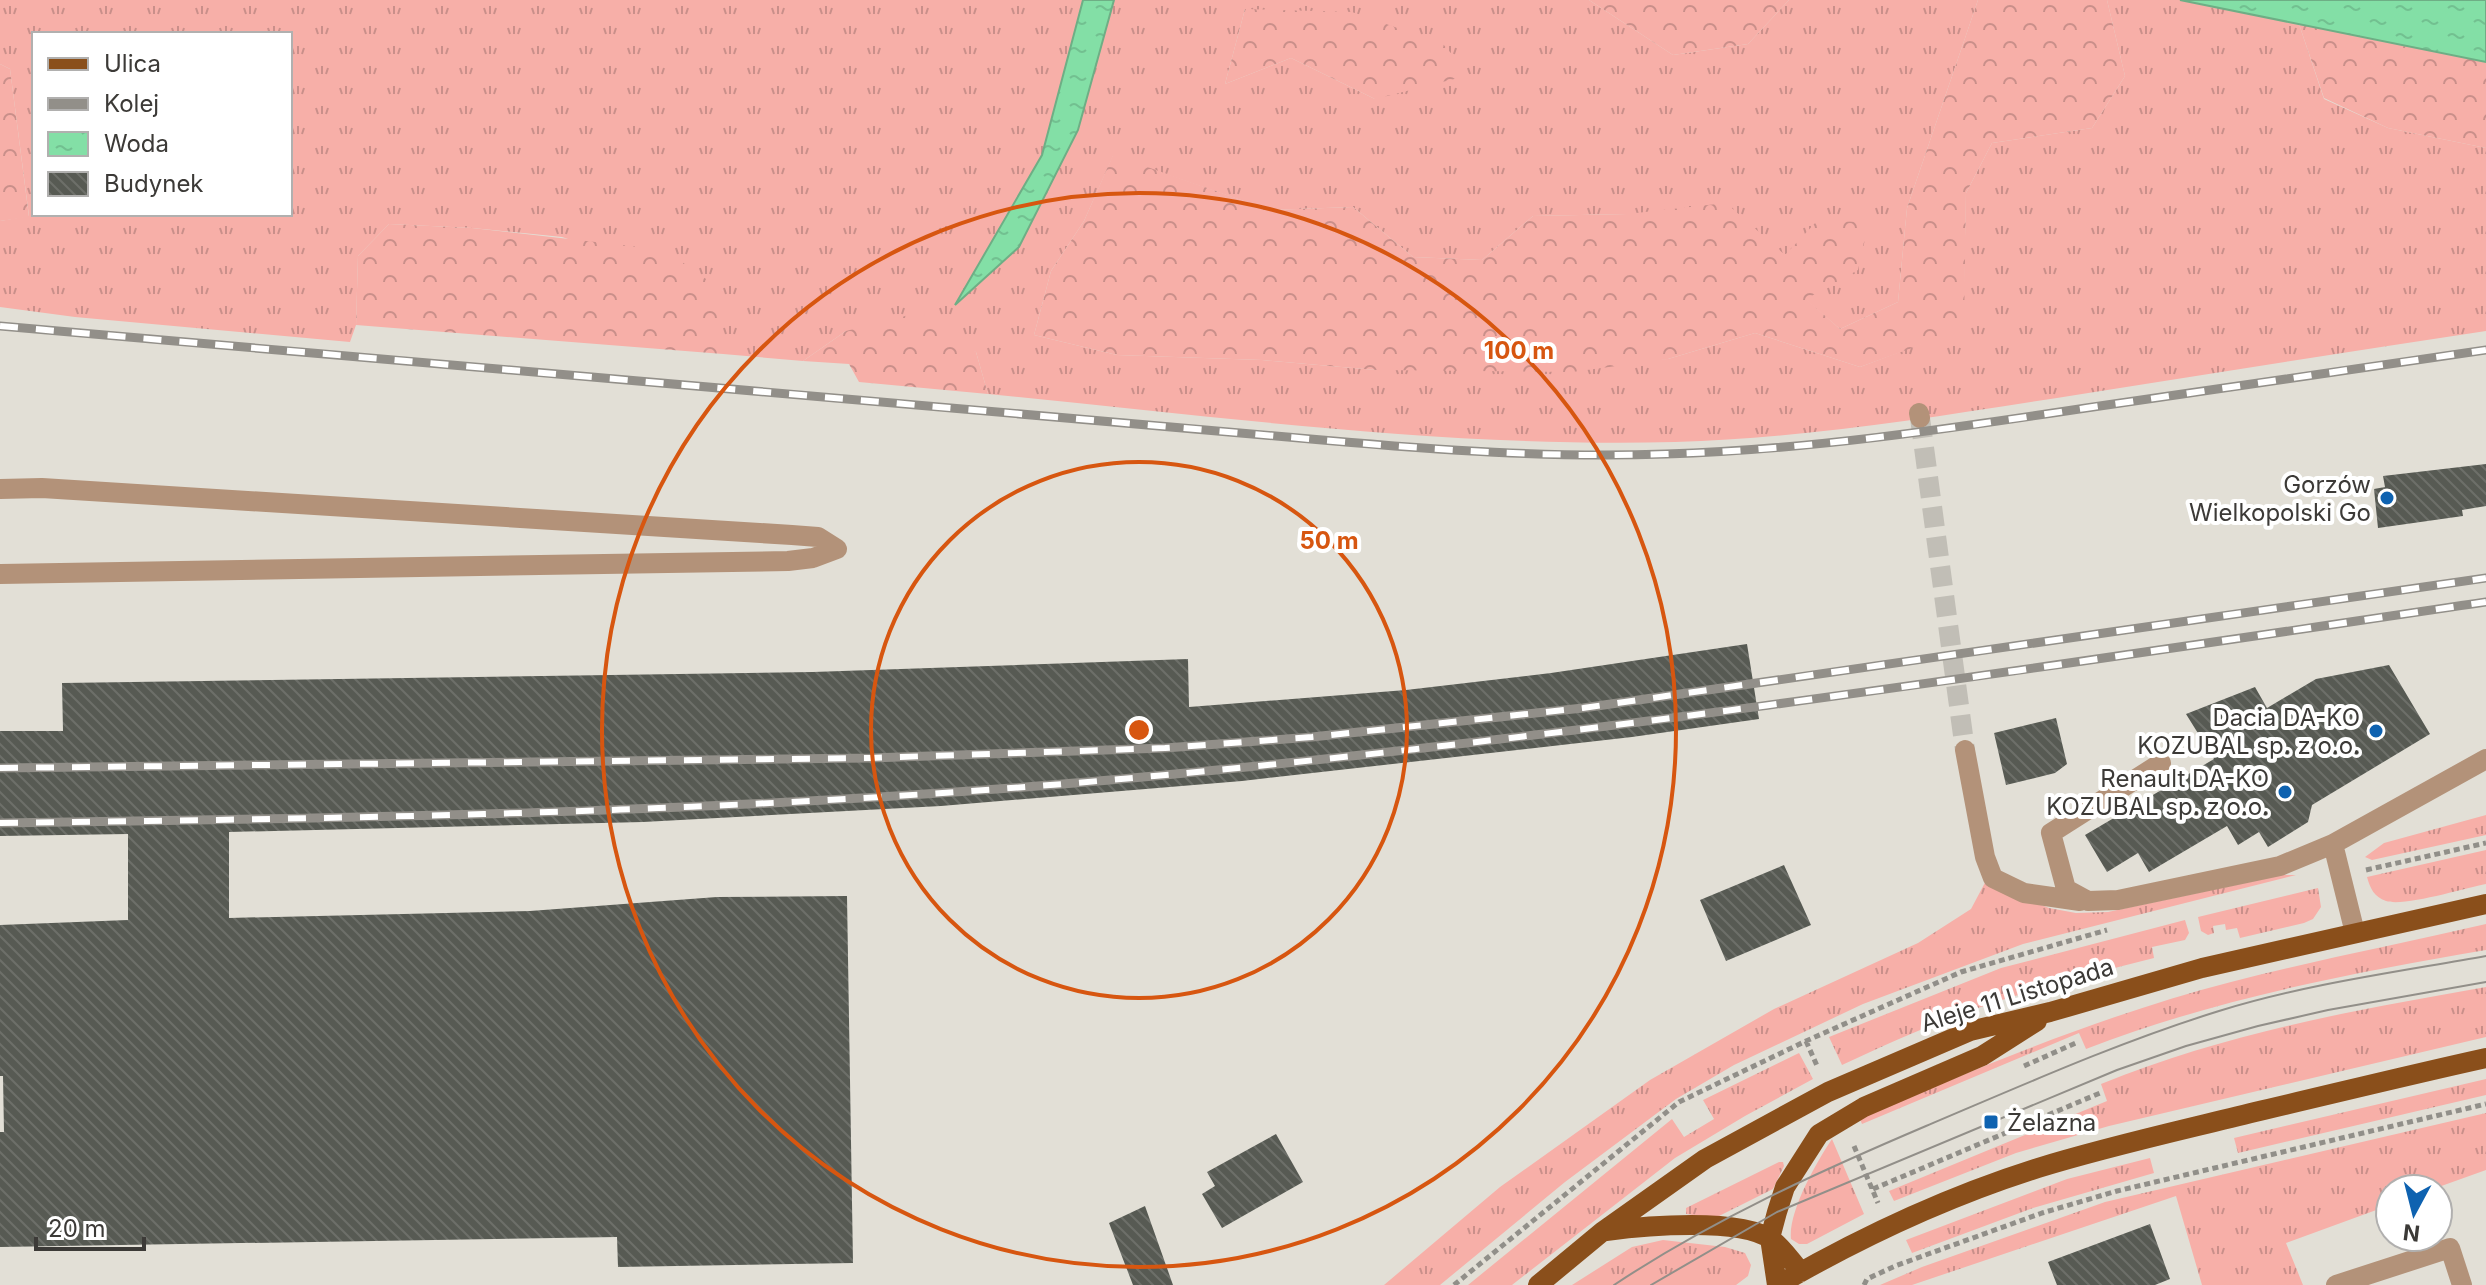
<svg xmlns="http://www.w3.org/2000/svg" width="2486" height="1285" viewBox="0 0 2486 1285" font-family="Inter,sans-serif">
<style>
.grass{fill:url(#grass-tufts);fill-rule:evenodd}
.forest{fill:url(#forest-crowns)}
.water{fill:url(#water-ripples);stroke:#6eae85;stroke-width:2}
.building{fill:url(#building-back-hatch)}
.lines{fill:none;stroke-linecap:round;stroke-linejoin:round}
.minor-tunnel{stroke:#c1beb6;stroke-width:20;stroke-dasharray:20 10;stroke-linecap:butt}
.path{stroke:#918f89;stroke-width:5;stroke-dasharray:6 4;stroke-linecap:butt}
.minor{stroke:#b39279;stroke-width:20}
.major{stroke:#8a4f1b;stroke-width:20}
.tram{stroke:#928f89;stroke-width:2}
.rail-casing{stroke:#928f89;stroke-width:9}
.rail{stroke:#fff;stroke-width:6;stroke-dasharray:18;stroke-linecap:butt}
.ring{fill:none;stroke:#d75610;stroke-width:4}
.poi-dot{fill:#0e62b0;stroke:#fff;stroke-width:3}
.labels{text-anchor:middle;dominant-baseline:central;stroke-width:8;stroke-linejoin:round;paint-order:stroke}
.poi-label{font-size:24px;fill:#3c3a37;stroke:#fff;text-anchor:end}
.street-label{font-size:24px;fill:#3c3a37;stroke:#fff}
.centre{fill:#d75610;stroke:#fff;stroke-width:4}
.ring-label{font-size:24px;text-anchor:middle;font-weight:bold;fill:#d75610;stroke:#fff;stroke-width:8;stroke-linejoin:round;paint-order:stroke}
</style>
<defs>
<pattern id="grass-tufts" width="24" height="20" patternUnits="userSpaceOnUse" patternTransform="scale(2)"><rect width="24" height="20" fill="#f7afa8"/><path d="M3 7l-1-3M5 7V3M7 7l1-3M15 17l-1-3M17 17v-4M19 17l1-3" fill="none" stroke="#c98f8a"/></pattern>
<pattern id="forest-crowns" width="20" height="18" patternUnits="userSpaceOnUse" patternTransform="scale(2)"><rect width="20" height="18" fill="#f7afa8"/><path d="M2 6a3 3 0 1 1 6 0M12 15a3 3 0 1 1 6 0" fill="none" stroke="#c98f8a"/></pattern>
<pattern id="water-ripples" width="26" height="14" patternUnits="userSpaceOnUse" patternTransform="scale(2)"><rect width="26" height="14" fill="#83dfa6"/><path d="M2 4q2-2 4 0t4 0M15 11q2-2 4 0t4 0" fill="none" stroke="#72c090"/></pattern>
<pattern id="building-back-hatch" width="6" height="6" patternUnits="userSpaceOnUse" patternTransform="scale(2)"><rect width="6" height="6" fill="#575a53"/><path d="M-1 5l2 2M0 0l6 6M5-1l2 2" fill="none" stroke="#6d6f69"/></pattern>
</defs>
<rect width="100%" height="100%" fill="#e2dfd6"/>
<!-- grass -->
<path class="grass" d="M 0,0 L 1083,0 L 1042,155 L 958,303 L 1078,130 L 1114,0 L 1589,0 L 1673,55 L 1748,44 L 1789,0 L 1978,0 L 1907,208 L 1898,302 L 1840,329 L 1805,299 L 1786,256 L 1627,214 L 1533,216 L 1482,260 L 1413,257 L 1353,207 L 1270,210 L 1113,156 L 1084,221 L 1051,271 L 1034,335 L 1117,355 L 1262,360 L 1376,370 L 1668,359 L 1755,333 L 1860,367 L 1963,328 L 1966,193 L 1992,143 L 2092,128 L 2125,76 L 2107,0 L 2180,0 L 2299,24 L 2324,99 L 2388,128 L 2486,148 L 2486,331 C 2351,351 2216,373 2082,394 C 1947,415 1811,438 1675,442 C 1448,448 1214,416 988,394 L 976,352 L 846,331 L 803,361 L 723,354 L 723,291 L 562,237 L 472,228 L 389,224 L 358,256 L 356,325 L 350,342 L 75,317 L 0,307 L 0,221 L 29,216 L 10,69 L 0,64 ZM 1245,9 L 1375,99 L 1291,58 L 1225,84 ZM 34,34 L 290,34 L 290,214 L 34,214 Z
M 2486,815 L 2486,835 L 2372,860 L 2365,857 L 2384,843 Z
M 2486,850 L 2486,884 C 2465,888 2404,907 2386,901 C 2374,897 2370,888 2367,877 Z
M 2282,875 L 2296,875 L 2023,944 L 1863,1004 L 1734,1065 L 1676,1099 L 1565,1182 L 1440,1285 L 1384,1285 L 1500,1187 L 1650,1080 L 1774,1009 L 1918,943 L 1971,909 L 1988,877 L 2026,899 L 2049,908 L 2076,913 L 2108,912 Z
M 2318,888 L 2321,907 L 2313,919 L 2304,923 L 2240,938 L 2237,928 L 2226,930 L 2225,924 L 2213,926 L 2214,933 L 2208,935 L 2201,931 L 2198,917 Z
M 2185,920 L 2189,933 L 2185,940 L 2152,947 L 2154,958 C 2095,973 2036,988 1978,1008 C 1931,1024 1887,1044 1842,1065 L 1829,1037 L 2001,968 Z
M 2486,924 L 2486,950 C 2351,973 2215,999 2086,1049 L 2079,1033 L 1862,1124 L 1860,1119 C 1980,1066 2104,1015 2231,982 C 2315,960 2401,944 2486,924 Z
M 2486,987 L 2486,1037 L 2109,1126 L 2016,1153 L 1894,1201 L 1889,1191 L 2107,1101 L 2101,1084 C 2229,1032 2351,1011 2486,987 Z
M 1799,1053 L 1813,1079 L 1745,1116 L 1675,1158 L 1512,1285 L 1468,1285 L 1672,1119 L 1684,1137 L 1714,1119 L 1703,1100 Z
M 2486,1079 L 2486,1095 L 2238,1153 L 2234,1138 Z
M 2486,1113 L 2486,1170 L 2433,1189 L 2390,1189 L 2390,1205 L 2286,1243 L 2303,1285 L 2202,1285 L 2176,1196 L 1912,1285 L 1880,1285 L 1922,1267 L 2105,1202 Z
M 1832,1139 L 1864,1214 L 1807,1244 L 1799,1244 L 1791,1239 C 1788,1212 1817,1161 1832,1139 Z
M 2150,1158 L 2154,1173 L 2033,1208 L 1912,1253 L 1906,1240 L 2067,1179 Z
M 1779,1162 L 1783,1162 L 1784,1166 L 1773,1189 L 1715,1218 L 1686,1214 L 1686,1208 Z
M 1663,1240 L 1725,1247 L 1745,1253 L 1751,1265 L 1748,1276 L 1736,1285 L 1572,1285 L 1632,1247 Z"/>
<!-- forest -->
<path class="forest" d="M 1589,0 L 1789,0 L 1748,44 L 1673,55 Z
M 1978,0 L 2107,0 L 2125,76 L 2092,128 L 1992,143 L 1966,193 L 1964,329 L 1860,367 L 1755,333 L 1668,359 L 1572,372 L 1376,370 L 1262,360 L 1117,355 L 1034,335 L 1051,271 L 1084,221 L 1113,155 L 1270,210 L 1353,207 L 1413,257 L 1482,260 L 1533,216 L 1627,214 L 1726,203 L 1785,255 L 1817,221 L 1869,222 L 1858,270 L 1806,299 L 1840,329 L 1898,302 L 1907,208 Z
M 1245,9 L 1352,12 L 1443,44 L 1470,75 L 1375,99 L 1291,58 L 1225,84 Z
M 2299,24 L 2486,62 L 2486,148 L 2388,128 L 2324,98 Z
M 0,64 L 10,69 L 29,217 L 0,221 Z
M 389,224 L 472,228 L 665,250 L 723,291 L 723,354 L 356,325 L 358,256 Z
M 909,315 L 976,352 L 988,394 L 859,382 L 849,364 L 803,361 L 846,331 Z"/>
<!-- water -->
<path class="water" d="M 1083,0 L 1114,0 L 1078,130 L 1019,247 L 955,305 L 1042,155 Z
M 2180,0 L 2486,0 L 2486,62 Z"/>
<!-- building -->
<path class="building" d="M 2486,464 L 2486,506 L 2462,510 L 2463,516 L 2378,528 L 2374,489 L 2385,487 L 2383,476 Z
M 1747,644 L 1759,719 L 1632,737 L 1242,781 L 941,806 L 643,822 L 229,832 L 229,918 L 530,911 L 717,897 L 847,896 L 853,1263 L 618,1267 L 617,1237 L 0,1247 L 0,1132 L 4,1132 L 3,1076 L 0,1076 L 0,925 L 128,920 L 128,834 L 0,836 L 0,731 L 63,731 L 62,683 L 813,672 L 1188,659 L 1189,707 L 1406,690 L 1551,673 Z
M 2389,665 L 2430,734 L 2312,805 L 2308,822 L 2268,847 L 2259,832 L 2238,845 L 2227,826 L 2149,872 L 2138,853 L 2107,872 L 2085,835 L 2214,759 L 2186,714 L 2255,687 L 2267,708 L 2316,679 Z
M 2056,718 L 2067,764 L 2055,773 L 2006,785 L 1994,733 Z
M 1784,865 L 1811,925 L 1726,961 L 1700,900 Z
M 1276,1134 L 1303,1182 L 1222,1228 L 1202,1194 L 1215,1186 L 1207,1172 Z
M 1145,1206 L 1173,1285 L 1133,1285 L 1109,1223 Z
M 2150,1224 L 2170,1279 L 2155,1285 L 2057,1285 L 2048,1262 Z"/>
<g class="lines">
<!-- minor-tunnel -->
<path class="minor-tunnel" d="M 1920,418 L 1965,750"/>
<!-- path -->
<path class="path" d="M 2366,870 L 2486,843
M 1806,1041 L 1818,1068
M 2024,1066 L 2078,1042
M 1854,1146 L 1878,1203
M 1873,1189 L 2100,1093
M 1454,1285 L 1679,1102 L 1806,1041 L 1961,972 L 2107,930
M 1864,1285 L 1867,1279 L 1895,1266 L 2042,1213 L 2117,1191 L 2486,1104"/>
<!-- minor -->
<path class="minor" d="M 1919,413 L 1920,418
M 0,489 L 42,488 L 792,535 L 818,537 L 837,549 L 813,558 L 788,561 L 0,574
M 1965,750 L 1985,857 L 1993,878 L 2024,893 L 2080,901
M 2161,763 L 2051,833 L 2066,889 L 2088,901 L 2118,900 L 2280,866 L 2333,844 L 2486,759
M 2333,844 L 2355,933
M 2336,1285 L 2450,1248 L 2462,1285"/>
<!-- major -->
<path class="major" d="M 1606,1231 C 1643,1226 1741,1217 1772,1240 C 1783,1248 1792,1262 1801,1272
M 1538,1285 L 1602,1232 L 1705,1159 L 1828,1092 L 1970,1031 L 2050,1012 L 2202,968 L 2486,904
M 1777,1285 L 1770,1238 L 1777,1212 L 1785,1187 L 1819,1134 L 1864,1107 L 1982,1056 L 2037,1021
M 1778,1285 C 1861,1237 1946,1197 2038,1168 C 2109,1146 2183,1130 2255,1112 C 2332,1094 2409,1075 2486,1058"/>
<!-- tram -->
<path class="tram" d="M 1614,1285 C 1712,1220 1818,1172 1926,1126 C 2023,1085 2119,1042 2219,1011 C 2306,984 2397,972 2486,956
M 1651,1285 L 1777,1212 L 2117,1070 L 2186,1046 L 2258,1026 L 2328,1010 L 2486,982"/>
<defs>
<path id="rail" d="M 0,326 L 1322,440 C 1437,450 1551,458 1666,454 C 1807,450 1947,429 2086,408 C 2219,389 2353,369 2486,350
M 0,768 L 870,758 L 1165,748 L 1312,737 L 1583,708 L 2486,578
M 0,823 C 385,818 770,812 1154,776 C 1600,735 2043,667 2486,602"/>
</defs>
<!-- rail casing -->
<use href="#rail" class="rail-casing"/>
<!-- rail -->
<use href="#rail" class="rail"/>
</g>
<!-- distance rings -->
<g class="ring">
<circle cx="1139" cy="730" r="268"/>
<circle cx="1139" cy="730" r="537"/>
</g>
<!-- markers -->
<g class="poi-dot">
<circle cx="2387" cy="498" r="8"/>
<circle cx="2376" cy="731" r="8"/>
<circle cx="2285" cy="792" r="8"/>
<rect x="1983" y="1114" width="16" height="16" rx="4"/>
</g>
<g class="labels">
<!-- poi labels -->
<g class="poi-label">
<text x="2371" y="484">Gorzów<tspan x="2371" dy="28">Wielkopolski Go</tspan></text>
<text x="2360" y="717">Dacia DA-KO<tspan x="2360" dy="28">KOZUBAL sp. z o.o.</tspan></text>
<text x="2269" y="778">Renault DA-KO<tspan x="2269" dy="28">KOZUBAL sp. z o.o.</tspan></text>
<text x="2007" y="1122" text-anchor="start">Żelazna</text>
</g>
<!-- street labels -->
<g class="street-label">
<text transform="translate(2017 995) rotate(-17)">Aleje 11 Listopada</text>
</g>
</g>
<circle cx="1139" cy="730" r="12" class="centre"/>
<g class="ring-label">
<text x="1519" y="359">100 m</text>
<text x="1329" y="549">50 m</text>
</g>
<!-- legend -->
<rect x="32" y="32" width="260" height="184" fill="#ffffff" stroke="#b1b0af" stroke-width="2"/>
<rect x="48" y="58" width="40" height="12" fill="#8a4f1b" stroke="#b1b0af" stroke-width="2"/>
<text x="104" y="72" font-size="24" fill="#3c3a37">Ulica</text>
<rect x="48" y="98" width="40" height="12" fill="#928f89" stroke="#b1b0af" stroke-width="2"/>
<text x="104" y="112" font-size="24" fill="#3c3a37">Kolej</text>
<rect x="48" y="132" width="40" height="24" fill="url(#water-ripples)" stroke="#b1b0af" stroke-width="2"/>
<text x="104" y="152" font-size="24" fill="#3c3a37">Woda</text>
<rect x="48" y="172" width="40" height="24" fill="url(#building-back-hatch)" stroke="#b1b0af" stroke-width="2"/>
<text x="104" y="192" font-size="24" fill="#3c3a37">Budynek</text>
<!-- north arrow -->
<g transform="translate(2414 1213) rotate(187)"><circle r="38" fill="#ffffff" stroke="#b1b0af" stroke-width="2"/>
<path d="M0-6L14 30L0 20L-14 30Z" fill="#0e62b0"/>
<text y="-12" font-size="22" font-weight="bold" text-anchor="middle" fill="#3c3a37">N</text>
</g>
<!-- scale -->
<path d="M36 1237v12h108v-12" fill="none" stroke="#3c3a37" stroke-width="4"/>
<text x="48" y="1237" font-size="24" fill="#3c3a37" stroke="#ffffff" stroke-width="6" paint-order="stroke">20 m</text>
</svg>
